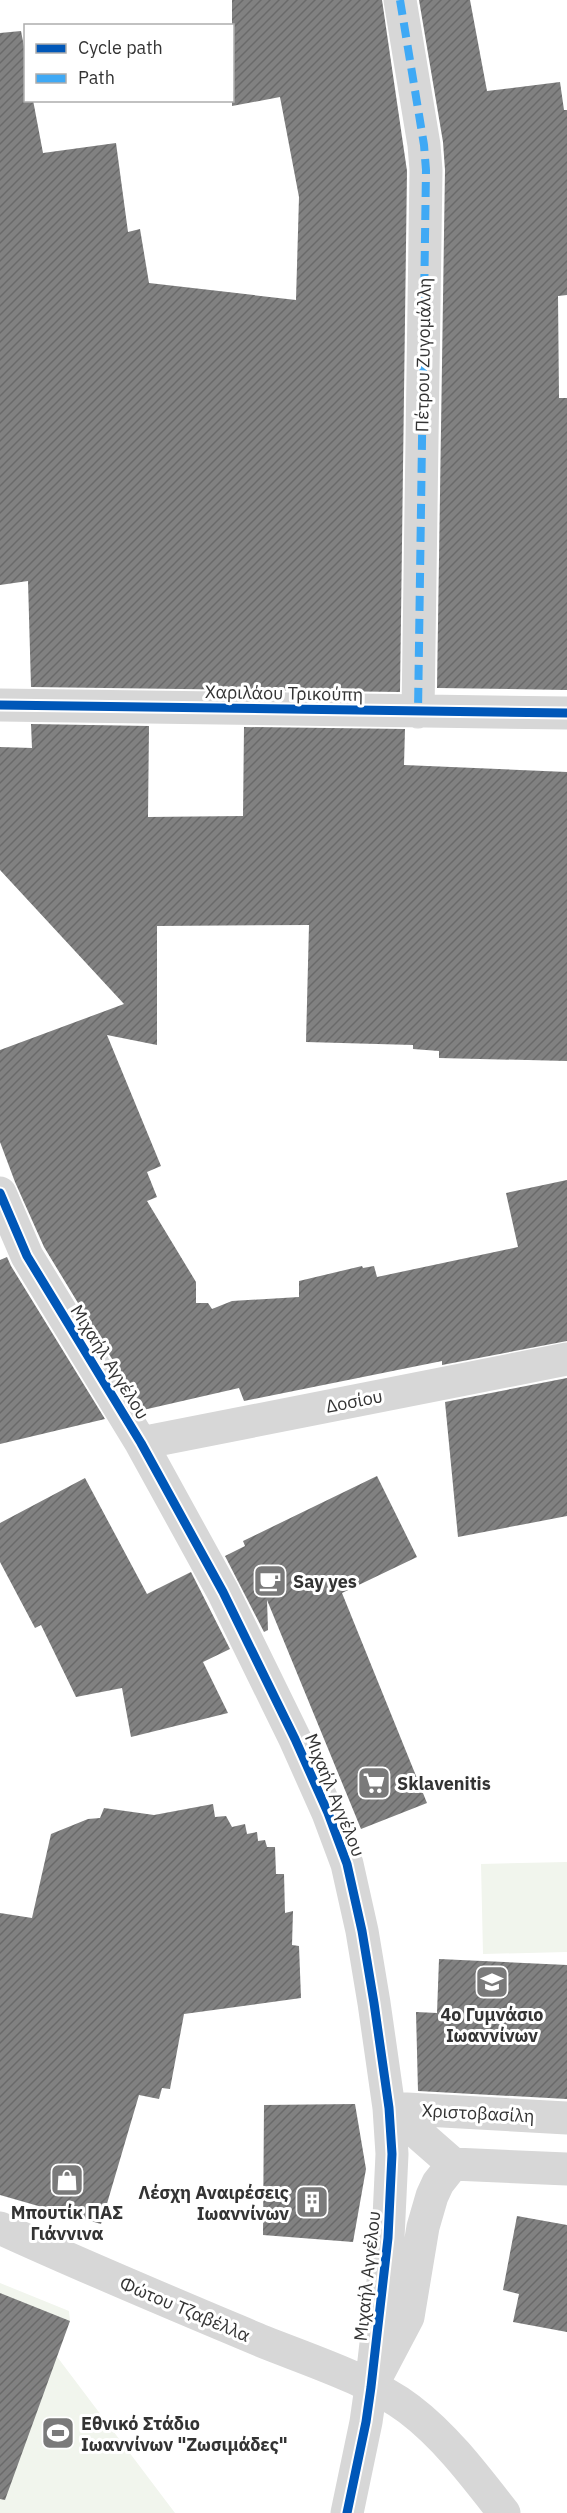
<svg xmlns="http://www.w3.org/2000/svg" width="567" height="2513" viewBox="0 0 567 2513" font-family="'IBM Plex Sans',sans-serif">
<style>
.garden{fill:#f1f5ed}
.building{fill:url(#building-hatch)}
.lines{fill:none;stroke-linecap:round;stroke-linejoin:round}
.minor{stroke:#d7d7d7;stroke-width:33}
.quiet{stroke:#3fa9f5;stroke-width:8;stroke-dasharray:15 8;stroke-linecap:butt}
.cycleway-casing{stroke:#fff;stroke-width:13}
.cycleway{stroke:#0057b8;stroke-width:9}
.labels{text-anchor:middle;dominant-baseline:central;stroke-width:6;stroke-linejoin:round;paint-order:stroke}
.street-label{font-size:18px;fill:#333;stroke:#fff}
.poi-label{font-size:18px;font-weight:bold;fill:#333;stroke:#fff;text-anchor:start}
</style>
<defs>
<pattern id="building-hatch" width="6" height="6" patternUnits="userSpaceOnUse" patternTransform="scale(1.5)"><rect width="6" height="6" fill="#818181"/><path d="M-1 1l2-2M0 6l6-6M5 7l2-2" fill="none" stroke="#6a6a6a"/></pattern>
</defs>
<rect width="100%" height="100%" fill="#fff"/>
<!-- garden -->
<path class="garden" d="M 567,1862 L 567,1952 L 483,1954 L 481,1864 Z
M 0,2283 L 69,2311 L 70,2321 L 55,2354 L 175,2513 L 0,2513 Z"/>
<!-- building -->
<path class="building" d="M 232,0 L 382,0 L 407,171 L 400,692 L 31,687 L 28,581 L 0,585 L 0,33 L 21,31 L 26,57 L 26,100 L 33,100 L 43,153 L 116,143 L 128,232 L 140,229 L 149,283 L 296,300 L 299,197 L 280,97 L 232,106 Z
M 419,0 L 470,0 L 487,91 L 560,82 L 564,110 L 567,110 L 567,295 L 558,296 L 559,398 L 567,398 L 567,690 L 437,688 L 445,170 L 443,142 Z
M 31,724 L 149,726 L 148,817 L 243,816 L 244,727 L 405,729 L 404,765 L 567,772 L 567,1061 L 439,1058 L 439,1051 L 413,1049 L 413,1045 L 306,1042 L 309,925 L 157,926 L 157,1045 L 107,1035 L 161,1166 L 147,1172 L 157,1197 L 147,1201 L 196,1282 L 196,1303 L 208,1303 L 212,1309 L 232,1301 L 299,1297 L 299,1281 L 362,1266 L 363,1268 L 374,1266 L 377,1277 L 518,1247 L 506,1193 L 567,1180 L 567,1341 L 442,1365 L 442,1361 L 244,1401 L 239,1388 L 143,1410 L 44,1247 L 15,1182 L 0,1142 L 0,1050 L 124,1004 L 0,870 L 0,747 L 32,748 Z
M 7,1257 L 11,1266 L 105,1419 L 0,1444 L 0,1260 Z
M 567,1378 L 567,1516 L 458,1537 L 445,1402 Z
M 377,1476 L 417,1557 L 342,1593 L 427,1803 L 361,1829 L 267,1600 L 268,1630 L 264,1632 L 225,1556 L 245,1546 L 243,1541 Z
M 85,1478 L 147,1594 L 191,1572 L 230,1649 L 203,1662 L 228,1713 L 131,1737 L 122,1688 L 76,1697 L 41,1625 L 35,1628 L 0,1562 L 0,1523 Z
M 213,1804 L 215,1817 L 226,1816 L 232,1827 L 245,1824 L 247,1834 L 257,1832 L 258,1841 L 265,1840 L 267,1847 L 275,1847 L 276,1874 L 284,1874 L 285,1913 L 293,1911 L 292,1945 L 299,1946 L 301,1998 L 184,2014 L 170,2089 L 162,2088 L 159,2099 L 139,2095 L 101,2224 L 0,2195 L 0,1913 L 32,1918 L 51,1834 L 88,1819 L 100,1818 L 104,1808 L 154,1815 Z
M 439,1959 L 567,1965 L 567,2099 L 418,2091 L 416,2012 L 437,2013 Z
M 355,2104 L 366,2169 L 353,2242 L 263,2235 L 264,2105 Z
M 517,2216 L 567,2225 L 567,2332 L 513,2322 L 519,2294 L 503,2290 Z
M 0,2293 L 70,2321 L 5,2500 L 0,2499 Z"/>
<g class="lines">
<!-- minor -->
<path class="minor" d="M 400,0 L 424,145 L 426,170 L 418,712
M 0,705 L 567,713
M 0,1193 L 27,1256 L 141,1443 L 223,1592 L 295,1739 L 328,1813 L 347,1864 L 362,1931 L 374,2003 L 389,2108 L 392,2154 L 388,2238 L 371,2387 L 366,2422 L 347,2513
M 141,1443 L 567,1359
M 389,2108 L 567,2118
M 389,2108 L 453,2164
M 453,2164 L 567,2169
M 0,2228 C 87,2268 176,2305 264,2342 C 309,2360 371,2380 409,2409 C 446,2437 475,2476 504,2513
M 379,2372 L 408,2317 L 423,2227 L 432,2196 L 438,2183 L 453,2164"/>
<!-- quiet -->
<path class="quiet" d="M 400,0 L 424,145 L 426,170 L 418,712"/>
<defs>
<path id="cycleway" d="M 0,705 L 567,713
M 0,1193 L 27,1256 L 141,1443 L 223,1592 L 295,1739 L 328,1813 L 347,1864 L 362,1931 L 374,2003 L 389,2108 L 392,2154 L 388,2238 L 371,2387 L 366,2422 L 347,2513"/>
</defs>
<!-- cycleway casing -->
<use href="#cycleway" class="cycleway-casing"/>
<!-- cycleway -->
<use href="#cycleway" class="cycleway"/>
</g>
<!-- icons -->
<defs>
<symbol id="cafe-square" viewBox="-11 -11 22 22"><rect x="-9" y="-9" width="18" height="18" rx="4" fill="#7a7a7a" stroke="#fff"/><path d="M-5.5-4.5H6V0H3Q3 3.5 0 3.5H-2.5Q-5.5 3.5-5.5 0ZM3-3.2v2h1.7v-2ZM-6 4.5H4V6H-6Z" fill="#fff"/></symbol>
<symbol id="supermarket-square" viewBox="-11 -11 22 22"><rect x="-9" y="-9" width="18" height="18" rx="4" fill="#7a7a7a" stroke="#fff"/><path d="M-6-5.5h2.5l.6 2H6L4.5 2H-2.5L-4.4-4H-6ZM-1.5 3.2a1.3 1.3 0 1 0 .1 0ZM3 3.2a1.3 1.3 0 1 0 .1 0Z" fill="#fff"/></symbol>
<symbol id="school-square" viewBox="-11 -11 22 22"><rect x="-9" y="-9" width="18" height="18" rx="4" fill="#7a7a7a" stroke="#fff"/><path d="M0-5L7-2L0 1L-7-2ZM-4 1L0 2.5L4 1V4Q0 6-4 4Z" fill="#fff"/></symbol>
<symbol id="shop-square" viewBox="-11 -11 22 22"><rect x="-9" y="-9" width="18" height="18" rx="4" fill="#7a7a7a" stroke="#fff"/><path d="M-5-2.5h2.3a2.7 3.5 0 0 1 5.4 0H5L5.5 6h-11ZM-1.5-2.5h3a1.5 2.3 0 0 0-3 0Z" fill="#fff"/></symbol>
<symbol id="building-square" viewBox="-11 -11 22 22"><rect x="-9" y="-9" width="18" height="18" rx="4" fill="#7a7a7a" stroke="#fff"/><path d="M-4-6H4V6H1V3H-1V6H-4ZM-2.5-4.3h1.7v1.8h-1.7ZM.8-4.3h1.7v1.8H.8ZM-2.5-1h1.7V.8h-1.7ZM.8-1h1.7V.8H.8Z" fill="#fff"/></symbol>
<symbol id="stadium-square" viewBox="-11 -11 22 22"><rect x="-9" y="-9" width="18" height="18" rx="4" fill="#7a7a7a" stroke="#fff"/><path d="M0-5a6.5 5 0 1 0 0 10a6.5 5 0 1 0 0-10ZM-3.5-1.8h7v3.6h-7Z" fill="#fff"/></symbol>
</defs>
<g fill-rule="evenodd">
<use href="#cafe-square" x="251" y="1562" width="38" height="38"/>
<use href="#supermarket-square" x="355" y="1764" width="38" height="38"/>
<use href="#school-square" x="473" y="1963" width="38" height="38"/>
<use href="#shop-square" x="48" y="2161" width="38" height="38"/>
<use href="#building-square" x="293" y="2183" width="38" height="38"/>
<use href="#stadium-square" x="39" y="2414" width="38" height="38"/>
</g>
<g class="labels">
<!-- street labels -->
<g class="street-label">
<text transform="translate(423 355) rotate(-89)">Πέτρου Ζυγομάλλη</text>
<text transform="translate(284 693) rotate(1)">Χαριλάου Τρικούπη</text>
<text transform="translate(110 1362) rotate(58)">Μιχαήλ Αγγέλου</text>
<text transform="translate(354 1401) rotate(-11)">Δοσίου</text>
<text transform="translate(335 1795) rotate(68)">Μιχαήλ Αγγέλου</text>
<text transform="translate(478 2113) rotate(3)">Χριστοβασίλη</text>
<text transform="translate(367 2276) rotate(-84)">Μιχαήλ Αγγέλου</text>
<text transform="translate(185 2309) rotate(23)">Φώτου Τζαβέλλα</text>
</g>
<!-- poi labels -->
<g class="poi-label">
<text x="293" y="1581">Say yes</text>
<text x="397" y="1783">Sklavenitis</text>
<text x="492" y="2014" text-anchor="middle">4ο Γυμνάσιο<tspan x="492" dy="21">Ιωαννίνων</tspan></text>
<text x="289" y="2192" text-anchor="end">Λέσχη Αναιρέσεις<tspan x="289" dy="21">Ιωαννίνων</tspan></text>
<text x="67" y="2212" text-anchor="middle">Μπουτίκ ΠΑΣ<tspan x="67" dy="21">Γιάννινα</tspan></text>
<text x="81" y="2423">Εθνικό Στάδιο<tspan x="81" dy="21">Ιωαννίνων "Ζωσιμάδες"</tspan></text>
</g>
</g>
<!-- legend -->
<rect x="24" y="24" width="210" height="78" fill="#ffffff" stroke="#adadad" stroke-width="1.5"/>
<rect x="36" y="44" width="30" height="9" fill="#0057b8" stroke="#adadad" stroke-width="1.5"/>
<text x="78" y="54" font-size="18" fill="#333333">Cycle path</text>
<rect x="36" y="74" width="30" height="9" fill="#3fa9f5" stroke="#adadad" stroke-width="1.5"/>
<text x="78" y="84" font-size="18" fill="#333333">Path</text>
</svg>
